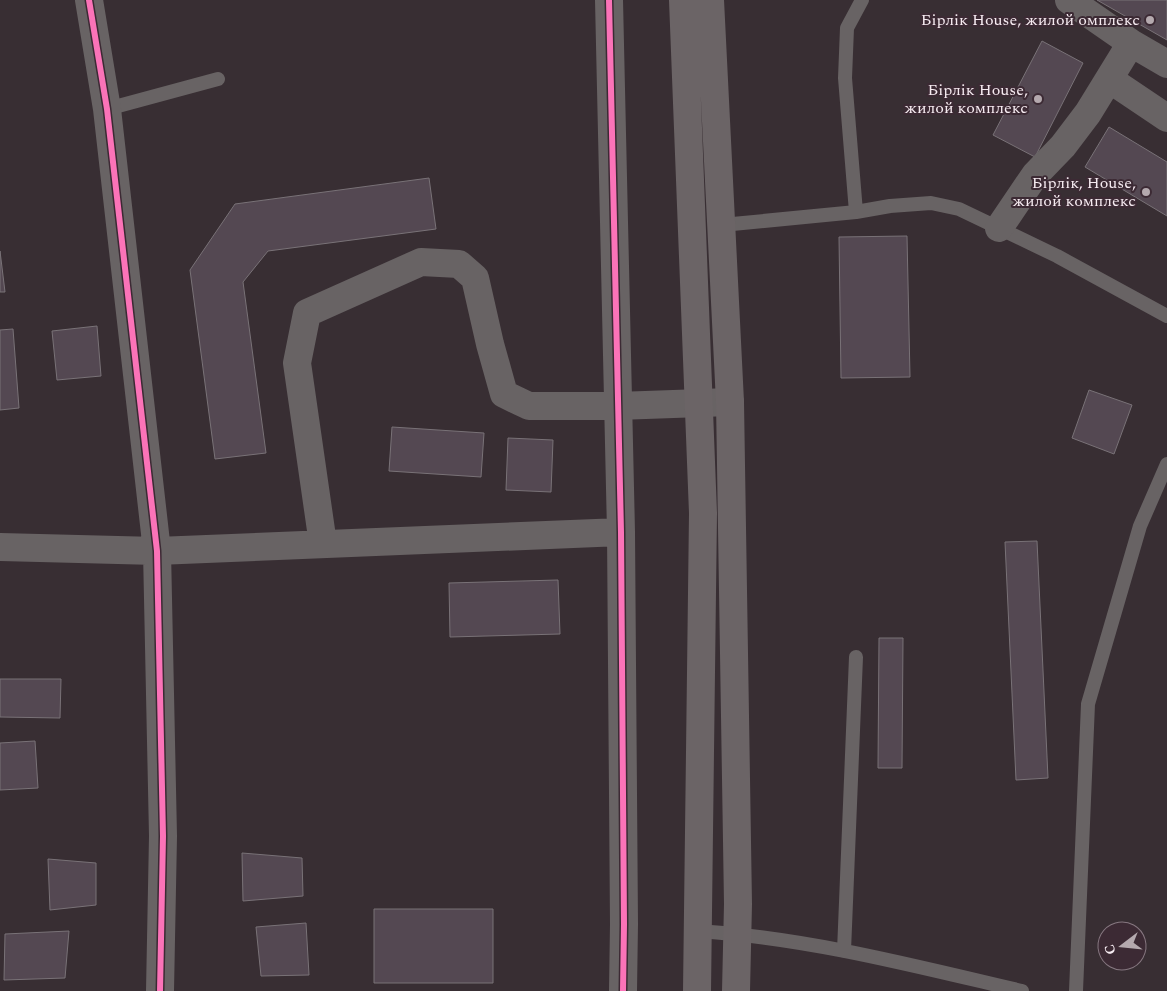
<svg xmlns="http://www.w3.org/2000/svg" width="1167" height="991" viewBox="0 0 1167 991" font-family="Spectral,serif">
<style>
.building{fill:#544852;stroke:#797277}
.lines{fill:none;stroke-linecap:round;stroke-linejoin:round}
.service{stroke:#686364;stroke-width:14}
.minor{stroke:#686364;stroke-width:28}
.secondary{stroke:#6b6466;stroke-width:28}
.cycleway-casing{stroke:#3c2a34;stroke-width:9}
.cycleway{stroke:#fb73b8;stroke-width:6}
.poi-dot{fill:#b4a9ae;stroke:#3c2a34;stroke-width:2}
.labels{text-anchor:middle;dominant-baseline:central;stroke-width:4;stroke-linejoin:round;paint-order:stroke}
.poi-label{font-size:16px;fill:#f6ebf1;stroke:#3c2a34;text-anchor:end}
</style>
<rect width="100%" height="100%" fill="#382e33"/>
<!-- building -->
<path class="building" d="M 1097,0 L 1167,0 L 1167,40 Z
M 1042,41 L 1083,63 L 1035,157 L 993,135 Z
M 1109,127 L 1167,162 L 1167,216 L 1085,167 Z
M 429,178 L 436,229 L 268,251 L 243,282 L 266,453 L 215,459 L 190,270 L 235,204 Z
M 907,236 L 910,377 L 841,378 L 839,237 Z
M 0,251 L 5,292 L 0,292 Z
M 97,326 L 101,376 L 57,380 L 52,331 Z
M 13,329 L 19,408 L 0,410 L 0,330 Z
M 1089,390 L 1132,405 L 1114,454 L 1072,438 Z
M 392,427 L 484,433 L 481,477 L 389,471 Z
M 508,438 L 553,440 L 551,492 L 506,490 Z
M 1037,541 L 1048,778 L 1016,780 L 1005,542 Z
M 558,580 L 560,634 L 450,637 L 449,583 Z
M 879,638 L 903,638 L 902,768 L 878,768 Z
M 0,679 L 61,679 L 60,718 L 0,717 Z
M 35,741 L 38,788 L 0,790 L 0,743 Z
M 242,853 L 302,858 L 303,896 L 243,901 Z
M 48,859 L 96,863 L 96,905 L 50,910 Z
M 374,909 L 493,909 L 493,983 L 374,983 Z
M 306,923 L 309,975 L 261,976 L 256,927 Z
M 69,931 L 65,978 L 4,980 L 5,934 Z"/>
<g class="lines">
<!-- service -->
<path class="service" d="M 107,109 L 218,79
M 856,212 L 845,78 L 847,28 L 862,0
M 722,225 L 856,212 L 890,206 L 931,203 L 959,209 L 1057,256 L 1167,316
M 698,931 C 808,938 915,966 1022,991
M 844,951 L 856,657
M 1076,991 L 1088,704 L 1140,526 L 1167,464"/>
<!-- minor -->
<path class="minor" d="M 89,0 L 107,109 L 157,551 L 163,836 L 160,991
M 609,0 L 621,532 L 624,924 L 623,991
M 1131,43 L 1167,64
M 1109,79 L 1167,118
M 999,228 L 1035,175 L 1063,146 L 1088,113 L 1131,43 L 1069,0
M 323,544 L 297,363 L 307,313 L 421,262 L 459,264 L 475,278 L 490,344 L 504,394 L 529,406 L 617,406 L 730,402
M 0,547 L 157,551 L 621,532"/>
<!-- secondary -->
<path class="secondary" d="M 683,0 L 703,513 L 697,991
M 710,0 L 730,402 L 738,904 L 736,991"/>
<defs>
<path id="cycleway" d="M 89,0 L 107,109 L 157,551 L 163,836 L 160,991
M 609,0 L 621,532 L 624,924 L 623,991"/>
</defs>
<!-- cycleway casing -->
<use href="#cycleway" class="cycleway-casing"/>
<!-- cycleway -->
<use href="#cycleway" class="cycleway"/>
</g>
<!-- markers -->
<g class="poi-dot">
<circle cx="1150" cy="20" r="5"/>
<circle cx="1038" cy="99" r="5"/>
<circle cx="1146" cy="192" r="5"/>
</g>
<g class="labels">
<!-- poi labels -->
<g class="poi-label">
<text x="1140" y="20">Бірлік House, жилой омплекс</text>
<text x="1028" y="90">Бірлік House,<tspan x="1028" dy="18">жилой комплекс</tspan></text>
<text x="1136" y="183">Бірлік, House,<tspan x="1136" dy="18">жилой комплекс</tspan></text>
</g>
</g>
<!-- north arrow -->
<g transform="translate(1122 946) rotate(254)"><circle r="24" fill="#3c2a34" stroke="#867780"/>
<path d="M0-4L9 19L0 12L-9 19Z" fill="#b4a9ae"/>
<text y="-8" font-size="14" font-weight="bold" text-anchor="middle" fill="#f6ebf1">С</text>
</g>
</svg>
